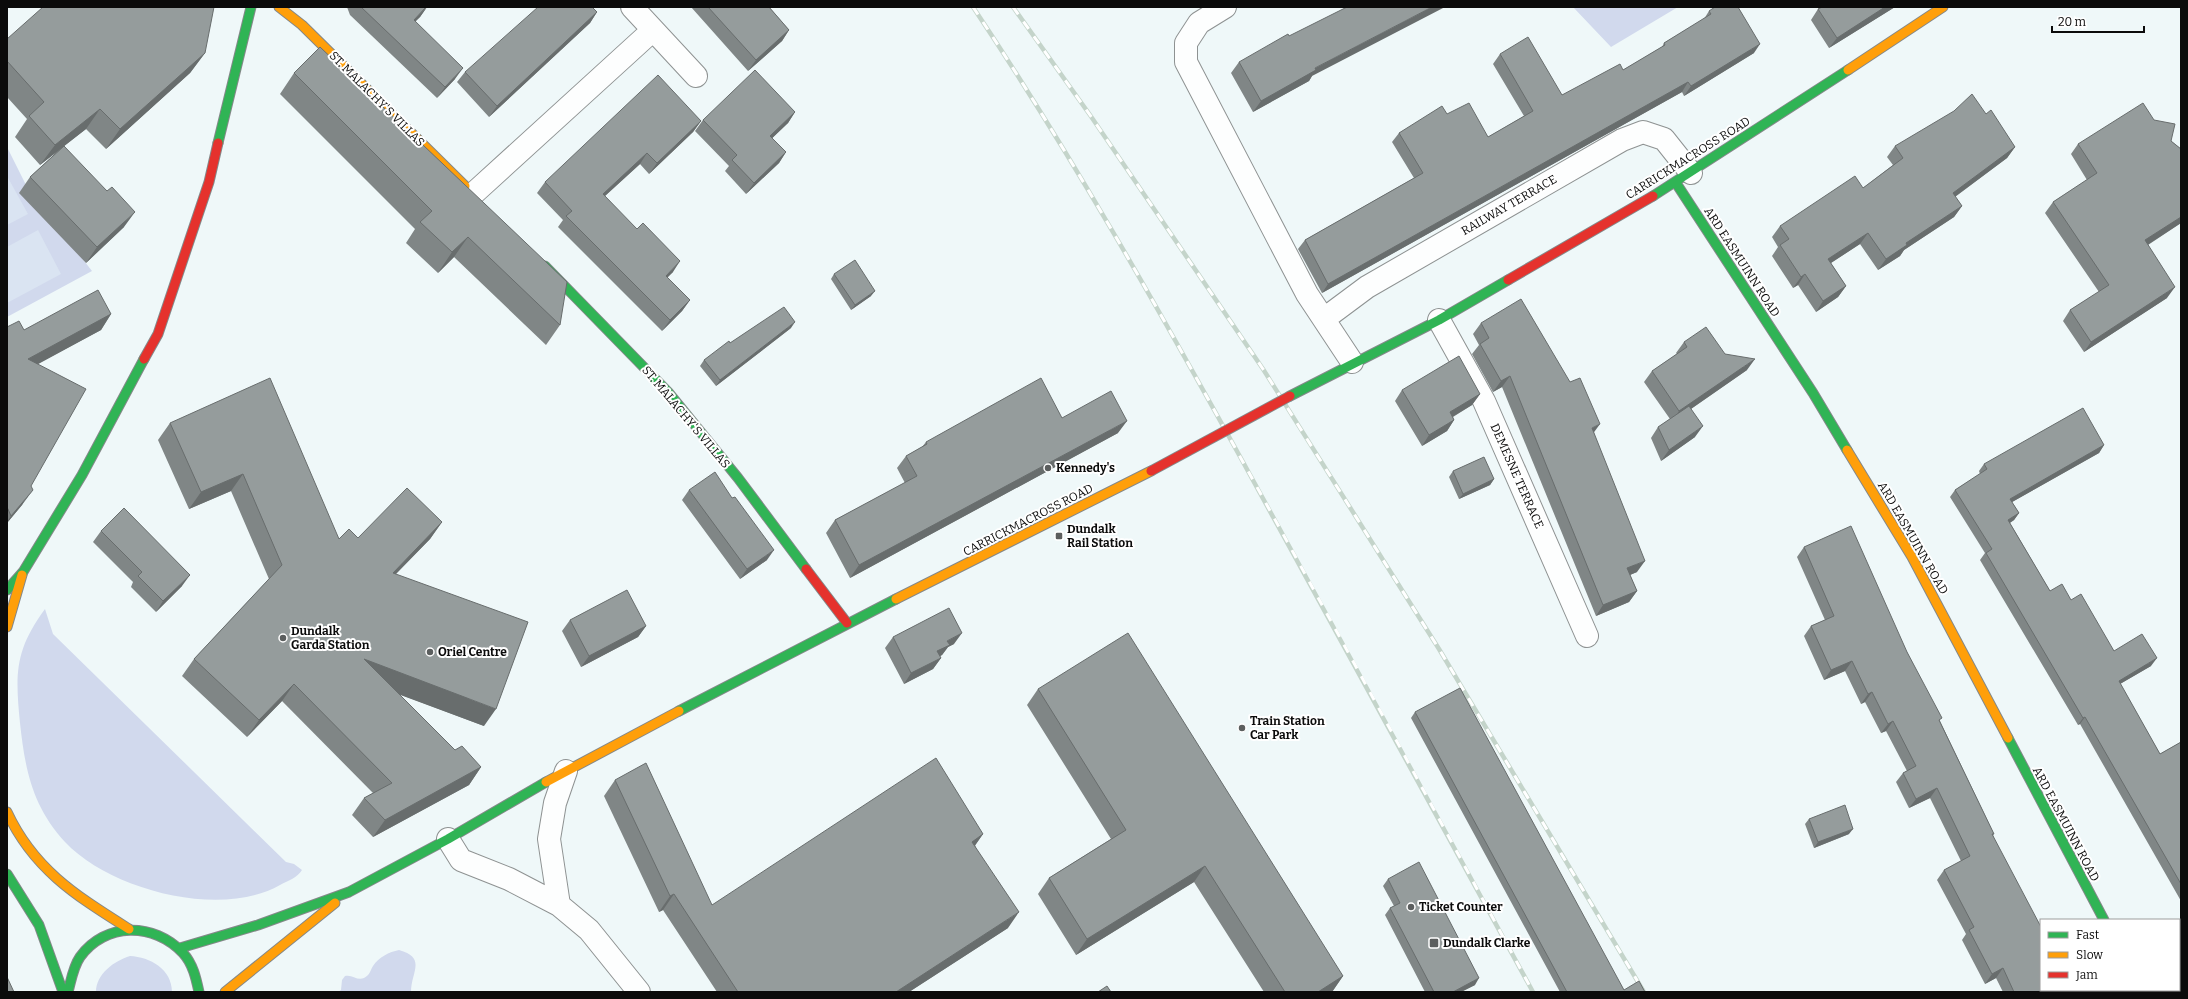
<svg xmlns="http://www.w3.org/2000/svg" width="2188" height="999" viewBox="0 0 2188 999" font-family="Bitter,serif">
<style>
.green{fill:#d1d9ed}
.pitch{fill:#dae4f2}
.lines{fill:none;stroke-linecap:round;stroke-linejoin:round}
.street-casing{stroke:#8e9292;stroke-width:24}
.fast-casing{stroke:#848889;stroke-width:11}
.slow-casing{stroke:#848889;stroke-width:11}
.jam-casing{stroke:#848889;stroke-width:11}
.street{stroke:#fdfefe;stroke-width:22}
.fast{stroke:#30b455;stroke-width:9}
.slow{stroke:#ff9f0a;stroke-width:9}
.jam{stroke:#e5322d;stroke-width:9}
.rail-casing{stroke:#c4d4ca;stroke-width:4.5}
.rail{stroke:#fff;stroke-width:3;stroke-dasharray:9;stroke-linecap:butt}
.jam-bridge-casing{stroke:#848889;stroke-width:11;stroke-linecap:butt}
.jam-bridge{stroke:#e5322d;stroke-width:9}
.wall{fill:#808686}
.shaded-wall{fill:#686d6d}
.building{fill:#959c9c;stroke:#686d6d}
.poi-dot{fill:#5b5e5e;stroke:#fff;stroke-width:1.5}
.labels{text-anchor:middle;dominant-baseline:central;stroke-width:4;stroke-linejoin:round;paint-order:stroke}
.street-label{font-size:12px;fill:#0b0b0b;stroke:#fff}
.poi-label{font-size:12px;font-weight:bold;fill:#0b0b0b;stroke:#fff;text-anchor:start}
</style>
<rect width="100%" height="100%" fill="#eff8f9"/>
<!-- green -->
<path class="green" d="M 1573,7 L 1678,7 L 1611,47 Z
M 7,147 L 28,189 L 92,271 L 7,317 Z
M 45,609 L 53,634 L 286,862 L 294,864 L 302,870 C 297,878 289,880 280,885 C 221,919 110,890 65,842 C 32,806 25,769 20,723 C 15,673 15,650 45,609 Z
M 399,950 C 427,958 411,972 411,992 L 338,992 L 341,990 L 342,980 L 345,976 C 352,974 357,981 364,978 C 370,975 370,971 373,966 C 379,957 389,952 399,950 Z
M 130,956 C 150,957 172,969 172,992 L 96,992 C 96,974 114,961 130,956 Z"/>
<!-- pitch -->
<path class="pitch" d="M 7,176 L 28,214 L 7,225 Z
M 38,230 L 61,274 L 7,303 L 7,247 Z"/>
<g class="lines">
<defs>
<path id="street" d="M 632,7 L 696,76
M 1225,7 L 1199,23 L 1186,43 L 1186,62 L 1307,294 L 1352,362
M 473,194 L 653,30
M 1324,319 L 1367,287 L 1622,140 L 1643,132 L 1664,139 L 1691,173
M 1439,320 L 1484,401 L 1587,636
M 448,839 L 461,860 L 509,879 L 559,905 L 589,930 L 639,992
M 559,905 L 549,839 L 555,803 L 566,771"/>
<path id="fast" d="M 218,143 L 251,7
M 1676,183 L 1813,393 L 1847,450
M 1653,196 L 1848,70
M 545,266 L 668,392 L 738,478 L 806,569
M 1290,396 L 1439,320 L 1508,280
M 7,590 L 23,572 L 82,475 L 144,359
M 679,711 L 896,599
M 2008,738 L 2104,920
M 7,874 L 39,925 L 63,992
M 180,948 L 258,925 L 349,892 L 448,839 L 546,782
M 2141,990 L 2142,992
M 68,992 C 71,981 73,967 80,957 C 105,922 154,922 183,953 C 193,964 196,978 199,992"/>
<path id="slow" d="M 279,7 L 302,25 L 465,186
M 1848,70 L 1943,7
M 1847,450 L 1912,557 L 2008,738
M 896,599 L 1151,471
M 7,627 L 22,575
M 546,782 L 679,711
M 7,812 C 34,870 77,896 129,929
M 225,992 L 335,903"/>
<path id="jam" d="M 1508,280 L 1653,196
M 144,359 L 158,334 L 209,182 L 218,143
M 806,569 L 847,623"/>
</defs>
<!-- street casing -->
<use href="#street" class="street-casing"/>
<!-- fast casing -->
<use href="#fast" class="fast-casing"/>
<!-- slow casing -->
<use href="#slow" class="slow-casing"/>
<!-- jam casing -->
<use href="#jam" class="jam-casing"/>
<!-- street -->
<use href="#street" class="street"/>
<!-- fast -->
<use href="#fast" class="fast"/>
<!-- slow -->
<use href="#slow" class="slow"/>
<!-- jam -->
<use href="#jam" class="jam"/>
<defs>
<path id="rail" d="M 973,7 C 1071,154 1158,308 1243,462 C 1341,638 1437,815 1533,992
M 1013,7 L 1090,115 L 1263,369 L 1439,649 L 1644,992"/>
</defs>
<!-- rail casing -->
<use href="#rail" class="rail-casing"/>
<!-- rail -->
<use href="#rail" class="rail"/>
<defs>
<path id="jam-bridge" d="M 1151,471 L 1290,396"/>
</defs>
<!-- jam-bridge casing -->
<use href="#jam-bridge" class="jam-bridge-casing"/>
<!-- jam-bridge -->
<use href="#jam-bridge" class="jam-bridge"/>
</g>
<!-- wall -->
<path class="wall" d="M 347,7 L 427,7 L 420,17 L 415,21 L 455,79 L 437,98 L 350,15 Z
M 691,7 L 769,7 L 789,30 L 782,41 L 748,71 Z
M 1822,7 L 1895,7 L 1829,48 L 1811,20 L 1818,9 Z
M 1709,11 L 1754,53 L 1684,96 L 1682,92 L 1322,293 L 1298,249 L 1305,240 L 1414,178 L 1392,142 L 1399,133 L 1447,114 L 1488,137 L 1524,116 L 1493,64 L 1500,54 L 1562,95 L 1623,70 L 1662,47 L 1664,43 L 1704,19 Z
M 597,12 L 590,23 L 489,117 L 457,82 L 465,72 Z
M 7,39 L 205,53 L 190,73 L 106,149 L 86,129 L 64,146 L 124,227 L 86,263 L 19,193 L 30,177 L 58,151 L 40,165 L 15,137 L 27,119 L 7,97 Z
M 320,47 L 560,325 L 546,345 L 454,257 L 438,273 L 406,243 L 415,229 L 280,94 L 294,73 Z
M 1239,62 L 1312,76 L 1309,81 L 1253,112 L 1231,73 Z
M 795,112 L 788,123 L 772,138 L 786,152 L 779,163 L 746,194 L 725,171 L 729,166 L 695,131 L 703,120 Z
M 1986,114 L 2015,147 L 2007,158 L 1955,197 L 1962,206 L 1954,217 L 1904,250 L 1900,256 L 1878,270 L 1860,244 L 1831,263 L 1846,286 L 1838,297 L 1816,312 L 1798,285 L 1793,288 L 1772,256 L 1778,247 L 1772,237 L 1780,226 L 1863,188 L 1893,165 L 1887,157 L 1895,146 Z
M 2154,120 L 2171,141 L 2181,149 L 2181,223 L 2148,245 L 2167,298 L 2084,352 L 2063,321 L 2070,310 L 2099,292 L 2045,213 L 2053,202 L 2087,180 L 2071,154 L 2078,144 Z
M 701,121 L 693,132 L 649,174 L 640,164 L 605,196 L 673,272 L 667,277 L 690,300 L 682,311 L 662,331 L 558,227 L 563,220 L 537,193 L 545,182 Z
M 834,274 L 871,296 L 851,310 L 831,279 Z
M 111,314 L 101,330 L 37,364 L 31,486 L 22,505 L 7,523 L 7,327 L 24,330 Z
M 1481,323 L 1594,433 L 1637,572 L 1630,575 L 1637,591 L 1629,602 L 1596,616 L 1502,387 L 1493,392 L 1472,354 L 1479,345 L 1473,334 Z
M 791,328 L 716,386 L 700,366 L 704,360 L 730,343 Z
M 1684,342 L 1725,354 L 1747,370 L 1691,409 L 1695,437 L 1661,461 L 1651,438 L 1658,427 L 1670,419 L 1644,382 L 1652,371 L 1677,354 L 1676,353 Z
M 1402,390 L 1480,394 L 1472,405 L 1453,417 L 1454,420 L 1447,431 L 1422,446 L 1395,401 Z
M 1062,418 L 1118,433 L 850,578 L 826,533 L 835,520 L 905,483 L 897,468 L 906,456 L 922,447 L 926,442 Z
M 170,423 L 339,539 L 358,538 L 442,522 L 430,539 L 396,574 L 484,726 L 399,694 L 455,750 L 481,767 L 469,785 L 373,837 L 352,815 L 364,798 L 373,793 L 282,701 L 247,737 L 182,676 L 194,659 L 269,579 L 231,491 L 189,509 L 158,440 Z
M 2104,445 L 2099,453 L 2012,502 L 2019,513 L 2014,520 L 2010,523 L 2050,591 L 2071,600 L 2114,651 L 2151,666 L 2120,684 L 2160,754 L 2181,742 L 2181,901 L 2080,724 L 2078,725 L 1980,560 L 1985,553 L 1950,497 L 1955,490 L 1980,474 L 1979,471 L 1984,464 Z
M 1453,471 L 1494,479 L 1490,485 L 1459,499 L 1449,477 Z
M 689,490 L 767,560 L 740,579 L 682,500 Z
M 101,531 L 182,586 L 156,612 L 131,587 L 133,582 L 93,542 Z
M 1804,547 L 1907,652 L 1994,834 L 1993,835 L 2041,990 L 2079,992 L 2003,992 L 1996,978 L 1985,984 L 1962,940 L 1966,934 L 1937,880 L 1944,870 L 1961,861 L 1930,798 L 1909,808 L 1896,782 L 1903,773 L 1907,771 L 1886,731 L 1881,733 L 1865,702 L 1861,704 L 1845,671 L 1824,680 L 1804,636 L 1811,626 L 1825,620 L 1797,557 Z
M 570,620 L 646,626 L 638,637 L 581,667 L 562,631 Z
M 893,637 L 954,644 L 948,647 L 942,655 L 940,656 L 941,658 L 933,669 L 904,684 L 885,648 Z
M 1038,689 L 1343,976 L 1332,992 L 1264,992 L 1194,882 L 1076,955 L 1038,894 L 1049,878 L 1111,839 L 1027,705 Z
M 1415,712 L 1624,990 L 1645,992 L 1560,992 L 1411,718 Z
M 615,780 L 712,905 L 983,834 L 975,845 L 1008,928 L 909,992 L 717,992 L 663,910 L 659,912 L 604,796 Z
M 1809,819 L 1849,834 L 1814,848 L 1805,824 Z
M 1388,879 L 1475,985 L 1461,992 L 1425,992 L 1385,915 L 1390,908 L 1394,906 L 1383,886 Z"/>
<!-- shaded-wall -->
<path class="shaded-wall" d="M 427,7 L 420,17 L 406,31 L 414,20 Z
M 1432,7 L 1445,7 L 1312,76 L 1309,81 L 1253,112 L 1261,101 L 1315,68 Z
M 1885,7 L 1895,7 L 1829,48 L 1837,38 Z
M 597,12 L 590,23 L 489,117 L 497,106 Z
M 789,30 L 782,41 L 748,71 L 756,60 Z
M 1760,44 L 1754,53 L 1684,96 L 1691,86 Z
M 205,53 L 190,73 L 106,149 L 120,129 Z
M 463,68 L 455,79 L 437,98 L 445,87 Z
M 1688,82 L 1682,92 L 1322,293 L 1328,284 Z
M 100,109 L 86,129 L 40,165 L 55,145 Z
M 795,112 L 788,123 L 763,147 L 770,136 Z
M 701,121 L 693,132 L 649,174 L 657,163 Z
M 2015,147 L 2007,158 L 1945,204 L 1953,193 Z
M 786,152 L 779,163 L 746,194 L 754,183 Z
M 647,153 L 640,164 L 595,205 L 603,194 Z
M 1962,206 L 1954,217 L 1904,250 L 1900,256 L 1878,270 L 1886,259 L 1906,243 Z
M 135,212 L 124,227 L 86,263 L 97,247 Z
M 2181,217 L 2181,223 L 2138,251 L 2145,240 Z
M 1868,233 L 1860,244 L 1820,270 L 1828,259 Z
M 468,237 L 454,257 L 438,273 L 452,252 Z
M 680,261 L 673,272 L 658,287 L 666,276 Z
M 1805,274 L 1798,285 L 1793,288 L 1801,277 Z
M 1846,286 L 1838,297 L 1816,312 L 1823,301 Z
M 2175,287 L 2167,298 L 2084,352 L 2091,342 Z
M 875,291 L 871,296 L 851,310 L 855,305 Z
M 690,300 L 682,311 L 662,331 L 670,320 Z
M 111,314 L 101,330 L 18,375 L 28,359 Z
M 795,322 L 791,328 L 716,386 L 720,380 Z
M 1755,359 L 1747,370 L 1672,422 L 1679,411 Z
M 1510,376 L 1502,387 L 1493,392 L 1501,381 Z
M 1480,394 L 1472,405 L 1442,423 L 1450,412 Z
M 1454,420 L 1447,431 L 1422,446 L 1429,435 Z
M 1127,421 L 1118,433 L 850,578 L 859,565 Z
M 1600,424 L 1592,435 L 1592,428 Z
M 1703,426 L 1695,437 L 1661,461 L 1669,450 Z
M 2104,445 L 2099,453 L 2005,506 L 2010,499 Z
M 243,474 L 231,491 L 189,509 L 201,492 Z
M 1494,479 L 1490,485 L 1459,499 L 1463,494 Z
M 33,490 L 22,505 L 7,523 L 7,522 L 11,516 Z
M 2019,513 L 2014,520 L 2003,527 L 2008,520 Z
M 442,522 L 430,539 L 380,590 L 393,573 Z
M 774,550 L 767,560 L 740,579 L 747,569 Z
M 1645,561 L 1637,572 L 1620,579 L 1627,568 Z
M 190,575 L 182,586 L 156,612 L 163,601 Z
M 1637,591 L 1629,602 L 1596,616 L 1603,605 Z
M 646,626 L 638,637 L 581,667 L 589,656 Z
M 962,633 L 954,644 L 948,647 L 942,655 L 929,662 L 937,651 L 947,641 Z
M 941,658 L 933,669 L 904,684 L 911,673 Z
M 2157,658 L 2151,666 L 2113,688 L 2119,681 Z
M 364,659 L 496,709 L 484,726 L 352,677 Z
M 1852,661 L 1845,671 L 1824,680 L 1831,670 Z
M 294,684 L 282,701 L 247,737 L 259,720 Z
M 1872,692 L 1865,702 L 1861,704 L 1868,694 Z
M 2085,717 L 2080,724 L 2078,725 L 2083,718 Z
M 1893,721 L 1886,731 L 1881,733 L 1888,724 Z
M 481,767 L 469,785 L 373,837 L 385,820 Z
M 1937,788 L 1930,798 L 1909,808 L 1916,799 Z
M 1853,829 L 1849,834 L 1814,848 L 1818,842 Z
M 983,834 L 972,850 L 972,842 Z
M 1205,866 L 1194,882 L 1076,955 L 1087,939 Z
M 674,894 L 663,910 L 659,912 L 670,896 Z
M 1019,912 L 1008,928 L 909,992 L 896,992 Z
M 2003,968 L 1996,978 L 1985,984 L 1992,974 Z
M 1343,976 L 1332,992 L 1318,992 Z
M 1479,978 L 1475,985 L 1461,992 L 1453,992 Z"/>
<!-- building -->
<path class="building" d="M 43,7 L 214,7 L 205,53 L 120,129 L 100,109 L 55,145 L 29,116 L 44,102 L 7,61 L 7,39 Z
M 361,7 L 426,7 L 414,20 L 463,68 L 445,87 Z
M 538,7 L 592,7 L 597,12 L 497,106 L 465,72 Z
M 708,7 L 769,7 L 789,30 L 756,60 Z
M 1347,7 L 1432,7 L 1315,68 L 1316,70 L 1261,101 L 1239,62 L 1288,34 L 1289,36 Z
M 1715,7 L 1738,7 L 1760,44 L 1691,86 L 1688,82 L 1328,284 L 1305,240 L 1423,173 L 1399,133 L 1442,106 L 1447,114 L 1469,103 L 1488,137 L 1533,111 L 1500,54 L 1528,37 L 1562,95 L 1620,64 L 1623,70 L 1665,45 L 1664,43 L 1711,14 L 1709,11 Z
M 1822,7 L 1885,7 L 1837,38 L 1818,9 Z
M 320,47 L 567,282 L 560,325 L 468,237 L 452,252 L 420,222 L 432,211 L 294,73 Z
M 755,70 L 795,112 L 770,136 L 786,152 L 754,183 L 732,160 L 737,155 L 703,120 Z
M 658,75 L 701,121 L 657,163 L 647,153 L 603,194 L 637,229 L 643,223 L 680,261 L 666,276 L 690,300 L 670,320 L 566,216 L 572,211 L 545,182 Z
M 1972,94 L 1986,114 L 1991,110 L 2015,147 L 1953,193 L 1962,206 L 1906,243 L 1907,245 L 1886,259 L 1868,233 L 1828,259 L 1846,286 L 1823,301 L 1805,274 L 1801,277 L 1780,245 L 1789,239 L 1780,226 L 1855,176 L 1863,188 L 1903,158 L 1895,146 L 1954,111 Z
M 2143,103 L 2154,120 L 2175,124 L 2171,141 L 2181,149 L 2181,217 L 2145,240 L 2175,287 L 2091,342 L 2070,310 L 2109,285 L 2053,202 L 2097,173 L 2078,144 Z
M 64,146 L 107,191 L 112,187 L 135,212 L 97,247 L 30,177 Z
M 855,260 L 875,291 L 855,305 L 834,274 Z
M 98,290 L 111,314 L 28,359 L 86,389 L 31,486 L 33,490 L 11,516 L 7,507 L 7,327 L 19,321 L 24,330 Z
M 1521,299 L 1570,382 L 1580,378 L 1600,424 L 1592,428 L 1645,561 L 1627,568 L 1637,591 L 1603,605 L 1510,376 L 1501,381 L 1480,344 L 1489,338 L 1481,323 Z
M 784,307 L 795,322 L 720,380 L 704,360 L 729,341 L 730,343 Z
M 1706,327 L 1725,354 L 1755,359 L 1679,411 L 1652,371 L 1687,347 L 1684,342 Z
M 1459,356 L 1480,394 L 1450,412 L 1454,420 L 1429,435 L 1402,390 Z
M 270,378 L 339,539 L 349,529 L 358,538 L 407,488 L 442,522 L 393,573 L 528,622 L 496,709 L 364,659 L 455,750 L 462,746 L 481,767 L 385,820 L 364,798 L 392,783 L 294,684 L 259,720 L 194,659 L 282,565 L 243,474 L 201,492 L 170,423 Z
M 1041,378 L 1062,418 L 1111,391 L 1127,421 L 859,565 L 835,520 L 917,476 L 906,456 L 927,444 L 926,442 Z
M 1689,406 L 1703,426 L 1669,450 L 1658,427 Z
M 2083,408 L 2104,445 L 2010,499 L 2019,513 L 2008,520 L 2050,591 L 2062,584 L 2071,600 L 2081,594 L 2114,651 L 2142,634 L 2157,658 L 2119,681 L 2160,754 L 2181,742 L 2181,884 L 2085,717 L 2083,718 L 1986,553 L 1992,549 L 1955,490 L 1987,469 L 1984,464 Z
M 1484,457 L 1494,479 L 1463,494 L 1453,471 Z
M 715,472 L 732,498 L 735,497 L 774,550 L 747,569 L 689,490 Z
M 124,508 L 190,575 L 163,601 L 138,576 L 142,572 L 101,531 Z
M 1851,526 L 1907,652 L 1942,718 L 1939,720 L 1994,834 L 1992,834 L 2041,927 L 2041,990 L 2078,990 L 2079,992 L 2014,992 L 2003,968 L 1992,974 L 1969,930 L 1974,927 L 1944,870 L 1970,856 L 1937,788 L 1916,799 L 1903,773 L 1916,766 L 1893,721 L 1888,724 L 1872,692 L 1868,694 L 1852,661 L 1831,670 L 1811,626 L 1834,616 L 1804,547 Z
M 627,590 L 646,626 L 589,656 L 570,620 Z
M 949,608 L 962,633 L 947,641 L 950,645 L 937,651 L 941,658 L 911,673 L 893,637 Z
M 1128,633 L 1343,976 L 1318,992 L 1285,992 L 1205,866 L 1087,939 L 1049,878 L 1126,830 L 1038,689 Z
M 1460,688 L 1624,990 L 1639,981 L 1645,992 L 1567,992 L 1415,712 Z
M 936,758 L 983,834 L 972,842 L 1019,912 L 896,992 L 738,992 L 674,894 L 670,896 L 615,780 L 646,763 L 712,905 Z
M 1845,805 L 1853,829 L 1818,842 L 1809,819 Z
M 1419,862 L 1479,978 L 1453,992 L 1434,992 L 1390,908 L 1400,903 L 1388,879 Z
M 7,977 L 14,992 L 7,992 Z
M 1107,986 L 1111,992 L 1098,992 Z"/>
<!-- markers -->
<g class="poi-dot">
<circle cx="1048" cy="468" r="4"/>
<rect x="1055" y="532" width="8" height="8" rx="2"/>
<circle cx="283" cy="638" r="4"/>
<circle cx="430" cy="652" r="4"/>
<circle cx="1242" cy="728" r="4"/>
<circle cx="1411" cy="907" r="4"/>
<rect x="1429" y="938" width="10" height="10" rx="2"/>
</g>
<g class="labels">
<!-- street labels -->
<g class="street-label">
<text transform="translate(377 99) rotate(45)">ST. MALACHY'S VILLAS</text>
<text transform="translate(1688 158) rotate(-32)">CARRICKMACROSS ROAD</text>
<text transform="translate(1509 205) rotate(-30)">RAILWAY TERRACE</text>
<text transform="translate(1742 262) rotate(57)">ARD EASMUINN ROAD</text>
<text transform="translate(686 417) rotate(50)">ST. MALACHY'S VILLAS</text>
<text transform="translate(1517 476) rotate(66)">DEMESNE TERRACE</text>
<text transform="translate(1028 520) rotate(-27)">CARRICKMACROSS ROAD</text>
<text transform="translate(1913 538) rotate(60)">ARD EASMUINN ROAD</text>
<text transform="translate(2066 824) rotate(62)">ARD EASMUINN ROAD</text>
</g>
<!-- poi labels -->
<g class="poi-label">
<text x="1056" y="468">Kennedy's</text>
<text x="1067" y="529">Dundalk<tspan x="1067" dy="14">Rail Station</tspan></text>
<text x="291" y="631">Dundalk<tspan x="291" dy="14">Garda Station</tspan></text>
<text x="438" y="652">Oriel Centre</text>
<text x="1250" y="721">Train Station<tspan x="1250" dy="14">Car Park</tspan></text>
<text x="1419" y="907">Ticket Counter</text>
<text x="1443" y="943">Dundalk Clarke</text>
</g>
</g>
<!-- border -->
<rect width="2188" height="999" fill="none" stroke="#0b0b0b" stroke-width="16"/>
<!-- legend -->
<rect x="2040" y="919" width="140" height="72" fill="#ffffff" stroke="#9d9d9d"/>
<rect x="2048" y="932" width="20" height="6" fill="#30b455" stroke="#9d9d9d"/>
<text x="2076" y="939" font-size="12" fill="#0b0b0b">Fast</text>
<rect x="2048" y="952" width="20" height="6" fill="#ff9f0a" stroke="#9d9d9d"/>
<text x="2076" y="959" font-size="12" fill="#0b0b0b">Slow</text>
<rect x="2048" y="972" width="20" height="6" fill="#e5322d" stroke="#9d9d9d"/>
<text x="2076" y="979" font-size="12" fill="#0b0b0b">Jam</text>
<!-- scale -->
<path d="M2052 26v6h92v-6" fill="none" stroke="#0b0b0b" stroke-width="2"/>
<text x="2058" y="26" font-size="12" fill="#0b0b0b" stroke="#ffffff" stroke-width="3" paint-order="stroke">20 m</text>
</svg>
